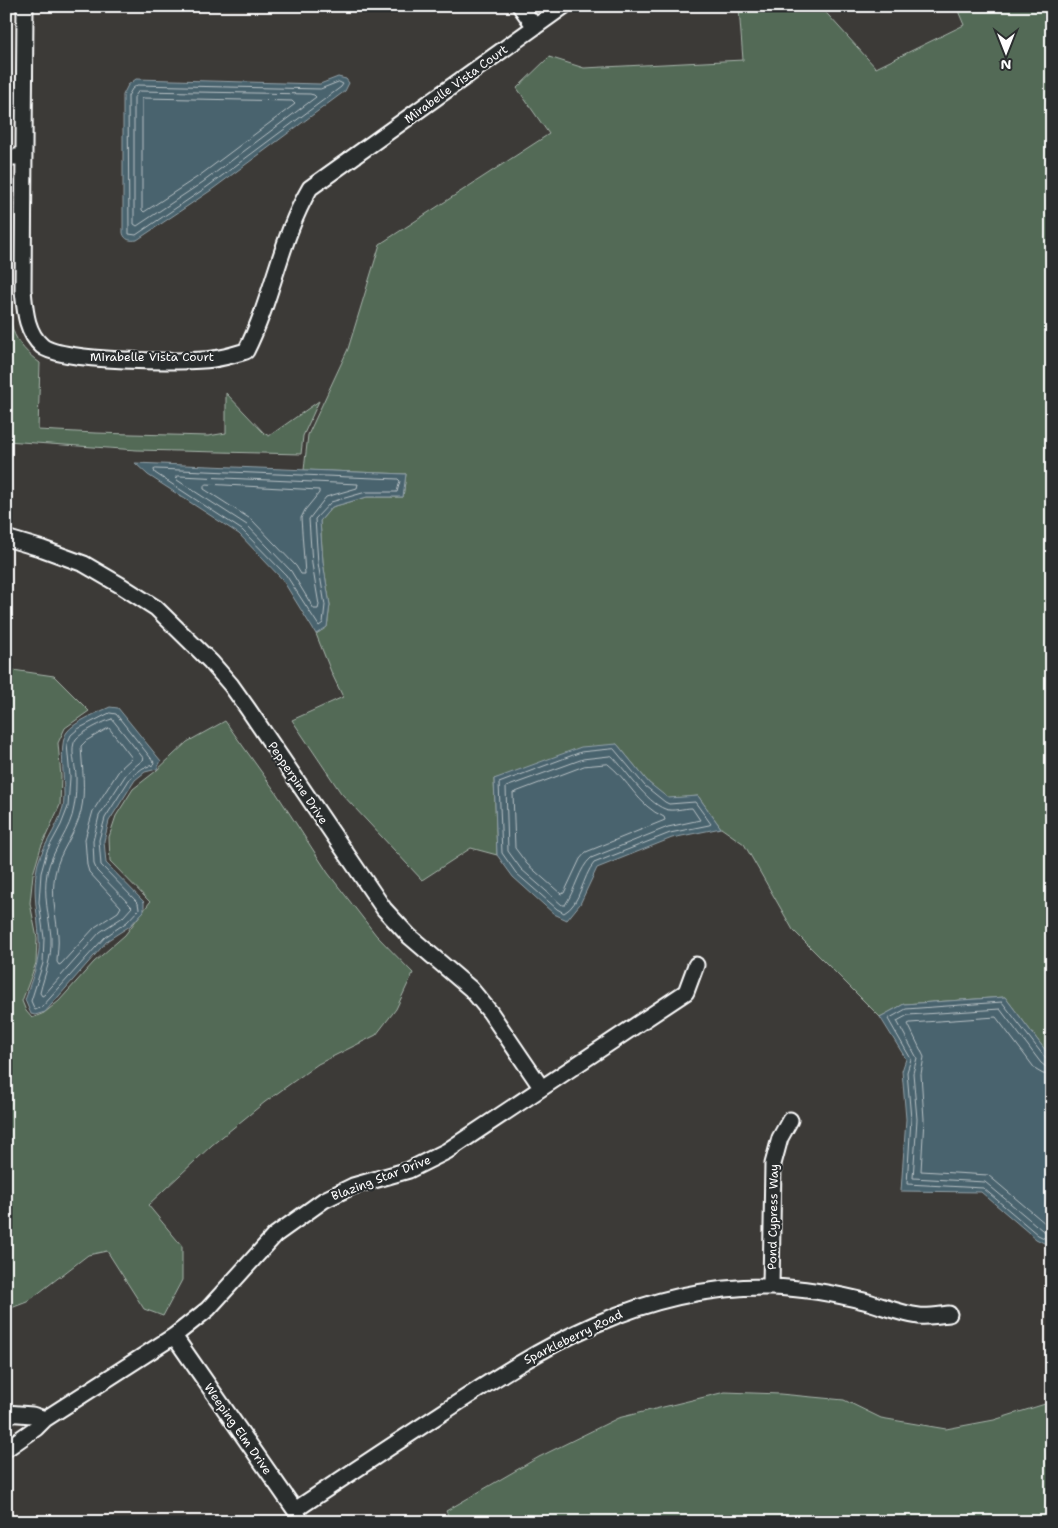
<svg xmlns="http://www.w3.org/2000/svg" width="1058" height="1528" viewBox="0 0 1058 1528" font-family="'Shantell Sans',sans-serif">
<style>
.green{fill:#526a57;stroke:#a8b4ab}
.water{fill:#4a636e;stroke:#92a1a8}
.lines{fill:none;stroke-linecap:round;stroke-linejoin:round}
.shore{stroke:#b7c1c5;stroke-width:1}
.street-casing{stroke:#fff;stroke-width:19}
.street{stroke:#2a2d2e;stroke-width:15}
.labels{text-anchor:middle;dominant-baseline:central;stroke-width:4.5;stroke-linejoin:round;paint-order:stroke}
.street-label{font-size:12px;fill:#fff;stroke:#2a2d2e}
</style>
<rect width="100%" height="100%" fill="#3c3a37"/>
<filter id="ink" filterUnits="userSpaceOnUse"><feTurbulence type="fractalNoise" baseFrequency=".02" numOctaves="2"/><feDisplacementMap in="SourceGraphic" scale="10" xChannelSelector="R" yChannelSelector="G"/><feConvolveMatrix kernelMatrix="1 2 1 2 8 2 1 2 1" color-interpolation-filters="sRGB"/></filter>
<g filter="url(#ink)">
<!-- green -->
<path class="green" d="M 746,6 L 820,6 L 876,68 L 964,25 L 956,6 L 1052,6 L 1052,1059 L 1005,997 L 904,1004 L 880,1017 L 793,930 L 744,844 L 721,828 L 698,796 L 668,799 L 649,783 L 617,744 L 494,779 L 497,855 L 471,848 L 422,880 L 341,793 L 292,720 L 343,697 L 332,674 L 316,634 L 327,627 L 330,605 L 323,562 L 320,521 L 332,507 L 367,497 L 403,497 L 406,474 L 304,470 L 308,435 L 348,349 L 380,244 L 549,134 L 517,88 L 549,57 L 584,68 L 743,60 L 739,8 Z
M 6,254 L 8,255 C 8,279 6,306 13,330 C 17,343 29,355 40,363 L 38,430 L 95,433 L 208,436 L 226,433 L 226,393 L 264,433 L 269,436 L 319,401 L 303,436 L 301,454 L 137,450 L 6,441 Z
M 6,669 L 54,676 L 89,711 L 65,728 L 58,743 L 61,777 L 60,805 L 41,847 L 33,874 L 30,903 L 37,938 L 36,963 L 22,1001 L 26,1011 L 32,1018 L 44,1013 L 59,1001 L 94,962 L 125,935 L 150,902 L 110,861 L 109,837 L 116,816 L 133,789 L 156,771 L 187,742 L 225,721 L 275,791 L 328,873 L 376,935 L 413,973 L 396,1009 L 376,1035 L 318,1064 L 265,1102 L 212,1145 L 148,1205 L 182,1246 L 182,1280 L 163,1316 L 144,1309 L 107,1251 L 88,1255 L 27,1302 L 6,1310 Z
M 725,1392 L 780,1394 L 844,1400 L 881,1418 L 946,1429 L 994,1420 L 1045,1404 L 1052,1392 L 1052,1522 L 451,1522 L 446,1511 L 539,1457 L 618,1418 Z"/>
<!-- water -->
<path class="water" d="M 338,77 L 346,79 L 349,83 L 345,91 L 210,191 L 137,240 C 130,241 125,240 123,233 L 123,95 L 128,85 L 136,79 L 320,84 Z
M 135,463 L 406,474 L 403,497 L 367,497 L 332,507 L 320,521 L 323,562 L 330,605 L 327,627 L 316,634 L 282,579 L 239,534 L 148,475 Z
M 110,707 L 118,708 L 161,761 L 157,769 L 145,772 L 135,780 L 109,821 L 104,841 L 106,863 L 144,902 L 144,911 L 130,926 L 108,940 L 45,1012 L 35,1015 L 31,1014 L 25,1000 C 28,993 29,986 32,979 C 37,965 40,953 39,938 C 38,915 33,897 36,873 C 39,848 57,831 63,807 C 67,788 57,745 67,732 C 74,722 99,712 110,707 Z
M 617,744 L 649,783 L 668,798 L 698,796 L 721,828 L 672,838 L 597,868 L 580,904 L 567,920 L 554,914 L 513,877 L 497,855 L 494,779 L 581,747 Z
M 1005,997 L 1052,1059 L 1052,1247 L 1036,1239 L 981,1192 L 901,1191 L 906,1119 L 902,1071 L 906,1059 L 880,1017 L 904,1004 Z"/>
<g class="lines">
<!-- shore -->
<path class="shore" d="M 339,82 L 343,84 L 341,87 L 207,187 L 136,235 L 129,234 L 128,96 L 132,89 L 137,85 L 320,89 Z
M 139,91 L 310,94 L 314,95 L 316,97 L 203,182 L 137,226 L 134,224 L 134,98 Z
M 143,98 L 292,101 L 295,104 L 199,176 L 144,212 L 142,210 L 142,100 Z
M 156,469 L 398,479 L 400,481 L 397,492 L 366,492 L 331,502 L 315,519 L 318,563 L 325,605 L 323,623 L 319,626 L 286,575 L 242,530 L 155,473 L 154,470 Z
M 179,476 L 358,484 L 357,488 L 326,497 L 309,519 L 312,564 L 319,605 L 318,609 L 314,609 L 291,571 L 247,525 L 177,480 L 176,477 Z
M 206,484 L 319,490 L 319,493 L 305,510 L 301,518 L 305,574 L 301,574 L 296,566 L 252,520 L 204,489 L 204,486 Z
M 110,713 L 116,714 L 154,762 L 153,765 L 143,768 L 131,777 L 105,818 L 99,840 L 101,865 L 138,903 L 139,909 L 127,922 L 105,937 L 42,1007 L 35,1010 L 31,1001 L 43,963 L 44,938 L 39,902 L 41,873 L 47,851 L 61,825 L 68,807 L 70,777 L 67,744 L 71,735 L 78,729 Z
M 112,719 L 144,759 L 127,773 L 99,816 L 93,841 L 94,864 L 97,871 L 132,907 L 123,917 L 100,932 L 44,995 L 42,996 L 40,993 C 45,972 52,960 51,937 C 49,916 43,895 47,873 C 52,849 71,830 74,807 C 76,797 76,786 76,777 C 76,766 69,748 76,739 C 81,733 104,721 112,719 Z
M 109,728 L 132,758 L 120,769 L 93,811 L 85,839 L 87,865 L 89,872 L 121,907 L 118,912 L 95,927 L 61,964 L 59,965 L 57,962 C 57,954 59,944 58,935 C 56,915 51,895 55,874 C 59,851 76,834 81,811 C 86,790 82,767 81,746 L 86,741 Z
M 614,749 L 645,786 L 665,802 L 669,804 L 695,802 L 711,824 L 709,825 L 670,833 L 594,863 C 582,877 581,904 564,913 L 557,909 L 516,873 L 502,853 L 499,783 L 581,752 Z
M 612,756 C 626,770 646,802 665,809 C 672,812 684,808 692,808 L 700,820 L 668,827 L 591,858 C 579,868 575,891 565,905 L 562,905 L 521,869 L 508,851 L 506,787 L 583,759 Z
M 608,764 C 628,779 638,806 664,817 L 665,820 L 586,852 L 580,859 L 564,893 L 561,894 L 527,864 L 515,848 L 513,793 L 584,766 Z
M 1052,1061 L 1046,1059 L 1002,1002 L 906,1009 L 888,1019 L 911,1059 L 907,1072 L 911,1119 L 907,1184 L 983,1188 L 1038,1235 L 1052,1242
M 1052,1068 L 1046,1067 L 1041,1063 L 1000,1009 L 908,1015 L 897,1021 L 917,1058 L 913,1073 L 917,1119 L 913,1178 L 985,1182 L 1042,1230 L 1052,1235
M 1052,1075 L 1043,1074 L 1036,1070 L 996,1017 L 910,1023 L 908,1024 L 924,1057 L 921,1074 L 924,1119 L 921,1171 L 988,1175 L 1046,1224 L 1052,1227"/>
<defs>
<path id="street" d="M 25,6 L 23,290 C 25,310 26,332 42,346 C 60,362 186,363 213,359 C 224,358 236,354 246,351 C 273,298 280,239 310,188 L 564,6
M 520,6 L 535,27
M 6,157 L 24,157
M 6,538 L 43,549 L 84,564 L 120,585 L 156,608 L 211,662 L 231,685 L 248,709 L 384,909 L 409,936 L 471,989 L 490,1012 L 541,1087
M 771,1287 L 773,1164 L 780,1138 L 790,1120
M 174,1336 L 295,1510 L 301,1522
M 6,1413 L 32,1415 L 45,1419
M 6,1449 L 36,1428 L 45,1419 L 174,1336 L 208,1309 L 275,1235 L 324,1200 L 353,1186 L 409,1170 L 447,1151 L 686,992 L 696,965
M 295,1510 C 343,1478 391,1446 439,1415 C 545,1345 640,1285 771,1287 C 804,1288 837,1294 868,1302 C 885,1307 902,1314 919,1316 C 928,1317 940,1315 949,1314"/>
</defs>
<!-- street casing -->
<use href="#street" class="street-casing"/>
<!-- street -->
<use href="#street" class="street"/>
</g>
</g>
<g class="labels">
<!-- street labels -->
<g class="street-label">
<text transform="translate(456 84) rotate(-36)">Mirabelle Vista Court</text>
<text x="152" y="357">Mirabelle Vista Court</text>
<text transform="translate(298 783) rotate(56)">Pepperpine Drive</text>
<text transform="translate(381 1178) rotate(-21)">Blazing Star Drive</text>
<text transform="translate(773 1217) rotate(-89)">Pond Cypress Way</text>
<text transform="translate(573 1337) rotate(-26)">Sparkleberry Road</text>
<text transform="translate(238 1429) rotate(55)">Weeping Elm Drive</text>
</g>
</g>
<!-- margin -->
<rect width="1058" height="1528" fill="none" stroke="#2a2d2e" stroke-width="25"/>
<rect x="12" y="12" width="1033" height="1503" fill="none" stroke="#fff" stroke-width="2" filter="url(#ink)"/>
<!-- north arrow -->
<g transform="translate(1006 52) rotate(180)" stroke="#2a2d2e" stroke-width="4" paint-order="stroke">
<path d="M0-4L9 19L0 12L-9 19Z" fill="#ffffff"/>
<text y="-8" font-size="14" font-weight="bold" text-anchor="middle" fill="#ffffff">N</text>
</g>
</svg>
